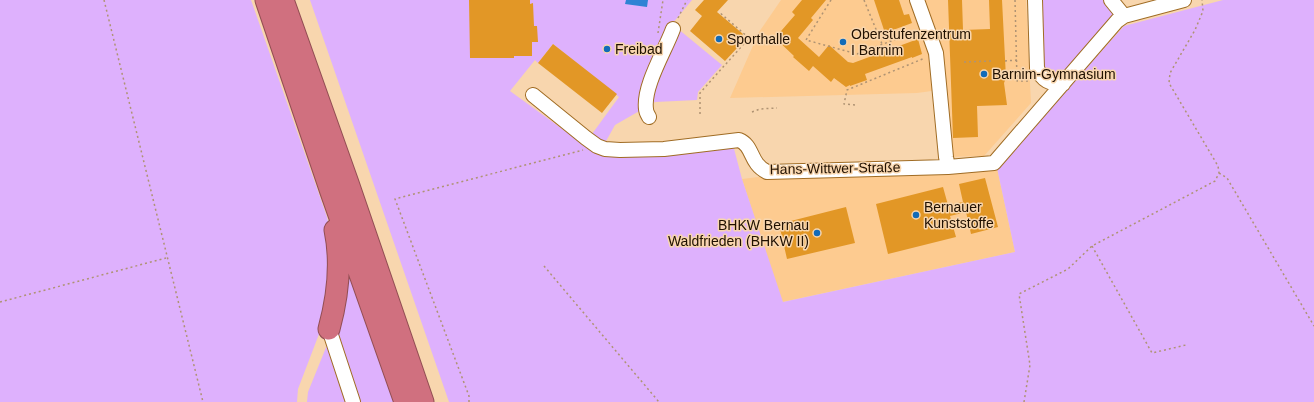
<svg xmlns="http://www.w3.org/2000/svg" width="1314" height="402" viewBox="0 0 1314 402" font-family="Arial,sans-serif">
<style>
.built{fill:#fdcb90}
.green{fill:#deb1fd}
.water{fill:#2f83d4}
.building{fill:#e29726}
.lines{fill:none;stroke-linecap:round;stroke-linejoin:round}
.minor-casing{stroke:#a06c24;stroke-width:16}
.highway-casing{stroke:#924e53;stroke-width:23}
.path{stroke:#af9373;stroke-width:1.5;stroke-dasharray:2 3;stroke-linecap:butt}
.minor{stroke:#fff;stroke-width:14}
.highway{stroke:#d0707f;stroke-width:21}
.poi-dot{fill:#116bb8;stroke:#f8d6ae;stroke-width:1.5}
.labels{text-anchor:middle;dominant-baseline:central;stroke-width:3;stroke-linejoin:round;paint-order:stroke}
.poi-label{font-size:14px;fill:#201000;stroke:#f8d6ae;text-anchor:start}
.street-label{font-size:14px;fill:#201000;stroke:#f8d6ae}
</style>
<rect width="100%" height="100%" fill="#f8d6ae"/>
<!-- built -->
<path class="built" d="M 781,0 L 1026,0 L 1031,103 L 984,156 L 946,157 L 939,90 L 917,93 L 730,98 L 759,32 Z
M 997,168 L 1015,252 L 782,302 L 742,179 L 766,176 Z"/>
<!-- green -->
<path class="green" d="M 0,0 L 251,0 L 327,217 L 334,250 L 324,321 L 298,389 L 297,402 L 0,402 Z
M 310,0 L 692,0 L 672,24 L 722,65 L 698,92 L 697,100 L 655,102 L 615,125 L 605,143 L 592,134 L 619,97 L 553,44 L 538,63 L 535,60 L 510,91 L 598,155 L 659,153 L 733,145 L 742,179 L 783,302 L 1015,252 L 997,168 L 1124,26 L 1223,0 L 1314,0 L 1314,402 L 449,402 Z
M 1039,0 L 1105,0 L 1116,13 L 1061,79 L 1052,78 L 1042,68 Z
M 344,261 L 394,402 L 359,402 L 337,336 Z
M 329,340 L 348,402 L 307,402 L 308,392 Z"/>
<!-- water -->
<path class="water" d="M 626,0 L 648,0 L 647,7 L 625,4 Z"/>
<!-- building -->
<path class="building" d="M 469,0 L 530,0 L 530,4 L 533,3 L 534,26 L 537,26 L 538,42 L 532,42 L 532,56 L 514,56 L 514,58 L 470,58 Z
M 704,0 L 728,0 L 717,12 L 743,34 L 735,44 L 738,47 L 725,61 L 690,31 L 702,16 L 695,10 Z
M 802,0 L 826,0 L 811,18 L 813,20 L 798,38 L 819,57 L 829,45 L 848,62 L 853,63 L 918,39 L 922,54 L 912,58 L 912,57 L 865,74 L 867,80 L 850,86 L 850,85 L 846,87 L 834,78 L 831,82 L 813,66 L 809,71 L 793,57 L 794,56 L 775,38 L 795,15 L 792,12 Z
M 874,0 L 899,0 L 904,15 L 909,14 L 912,23 L 885,33 Z
M 948,0 L 962,0 L 963,30 L 990,29 L 989,0 L 1002,0 L 1006,78 L 1004,83 L 1007,105 L 977,106 L 978,137 L 953,138 Z
M 553,44 L 617,94 L 602,113 L 538,63 Z
M 985,178 L 998,227 L 971,234 L 966,212 L 950,216 L 956,237 L 888,254 L 876,204 L 943,187 L 948,205 L 963,202 L 959,184 Z
M 846,207 L 855,243 L 787,259 L 779,224 Z"/>
<g class="lines">
<defs>
<path id="minor" d="M 917,0 L 936,53 L 946,157 L 948,167
M 1035,0 L 1037,68 C 1042,81 1050,84 1063,84
M 1111,0 L 1124,16
M 533,95 L 586,138 L 597,146 L 605,149 L 620,150 L 664,149 L 739,140 C 754,146 749,163 767,172 L 948,167 L 994,163 L 1117,21 L 1124,16 L 1184,0
M 649,117 C 648,115 646,112 646,109 C 643,86 665,51 673,29
M 329,329 L 353,402"/>
<path id="highway" d="M 266,0 L 331,192 L 405,402
M 283,0 L 348,183 L 423,402
M 329,329 C 338,296 342,264 335,230"/>
</defs>
<!-- minor casing -->
<use href="#minor" class="minor-casing"/>
<!-- highway casing -->
<use href="#highway" class="highway-casing"/>
<!-- path -->
<path class="path" d="M 104,0 L 203,402
M 831,0 L 806,40 L 857,54 L 899,38
M 864,0 L 882,44
M 1015,0 L 1017,81 L 1029,81
M 678,18 L 687,0
M 658,33 L 663,0
M 903,36 L 916,32
M 1005,61 L 1017,60
M 964,62 L 991,61
M 855,105 L 844,104 L 847,90 L 925,58
M 752,112 L 760,109 L 777,108
M 700,114 L 700,93 L 749,38 L 719,12
M 1219,173 L 1227,178 L 1314,326
M 1092,246 L 1152,353 L 1186,345
M 544,266 L 659,402
M 0,302 L 166,258
M 469,402 L 469,396 L 395,199 L 583,150
M 1024,402 L 1030,365 L 1019,294 L 1068,269 L 1092,246 L 1215,181 L 1219,173 L 1218,166 L 1169,83 L 1170,73 L 1195,30 L 1203,11 L 1202,0"/>
<!-- minor -->
<use href="#minor" class="minor"/>
<!-- highway -->
<use href="#highway" class="highway"/>
</g>
<!-- markers -->
<g class="poi-dot">
<circle cx="719" cy="39" r="4"/>
<circle cx="843" cy="42" r="4"/>
<circle cx="607" cy="49" r="4"/>
<circle cx="984" cy="74" r="4"/>
<circle cx="916" cy="215" r="4"/>
<circle cx="817" cy="233" r="4"/>
</g>
<g class="labels">
<!-- poi labels -->
<g class="poi-label">
<text x="851" y="34">Oberstufenzentrum<tspan x="851" dy="16">I Barnim</tspan></text>
<text x="727" y="39">Sporthalle</text>
<text x="615" y="49">Freibad</text>
<text x="992" y="74">Barnim-Gymnasium</text>
<text x="924" y="207">Bernauer<tspan x="924" dy="16">Kunststoffe</tspan></text>
<text x="809" y="225" text-anchor="end">BHKW Bernau<tspan x="809" dy="16">Waldfrieden (BHKW II)</tspan></text>
</g>
<!-- street labels -->
<g class="street-label">
<text transform="translate(835 168) rotate(-1)">Hans-Wittwer-Straße</text>
</g>
</g>
</svg>
